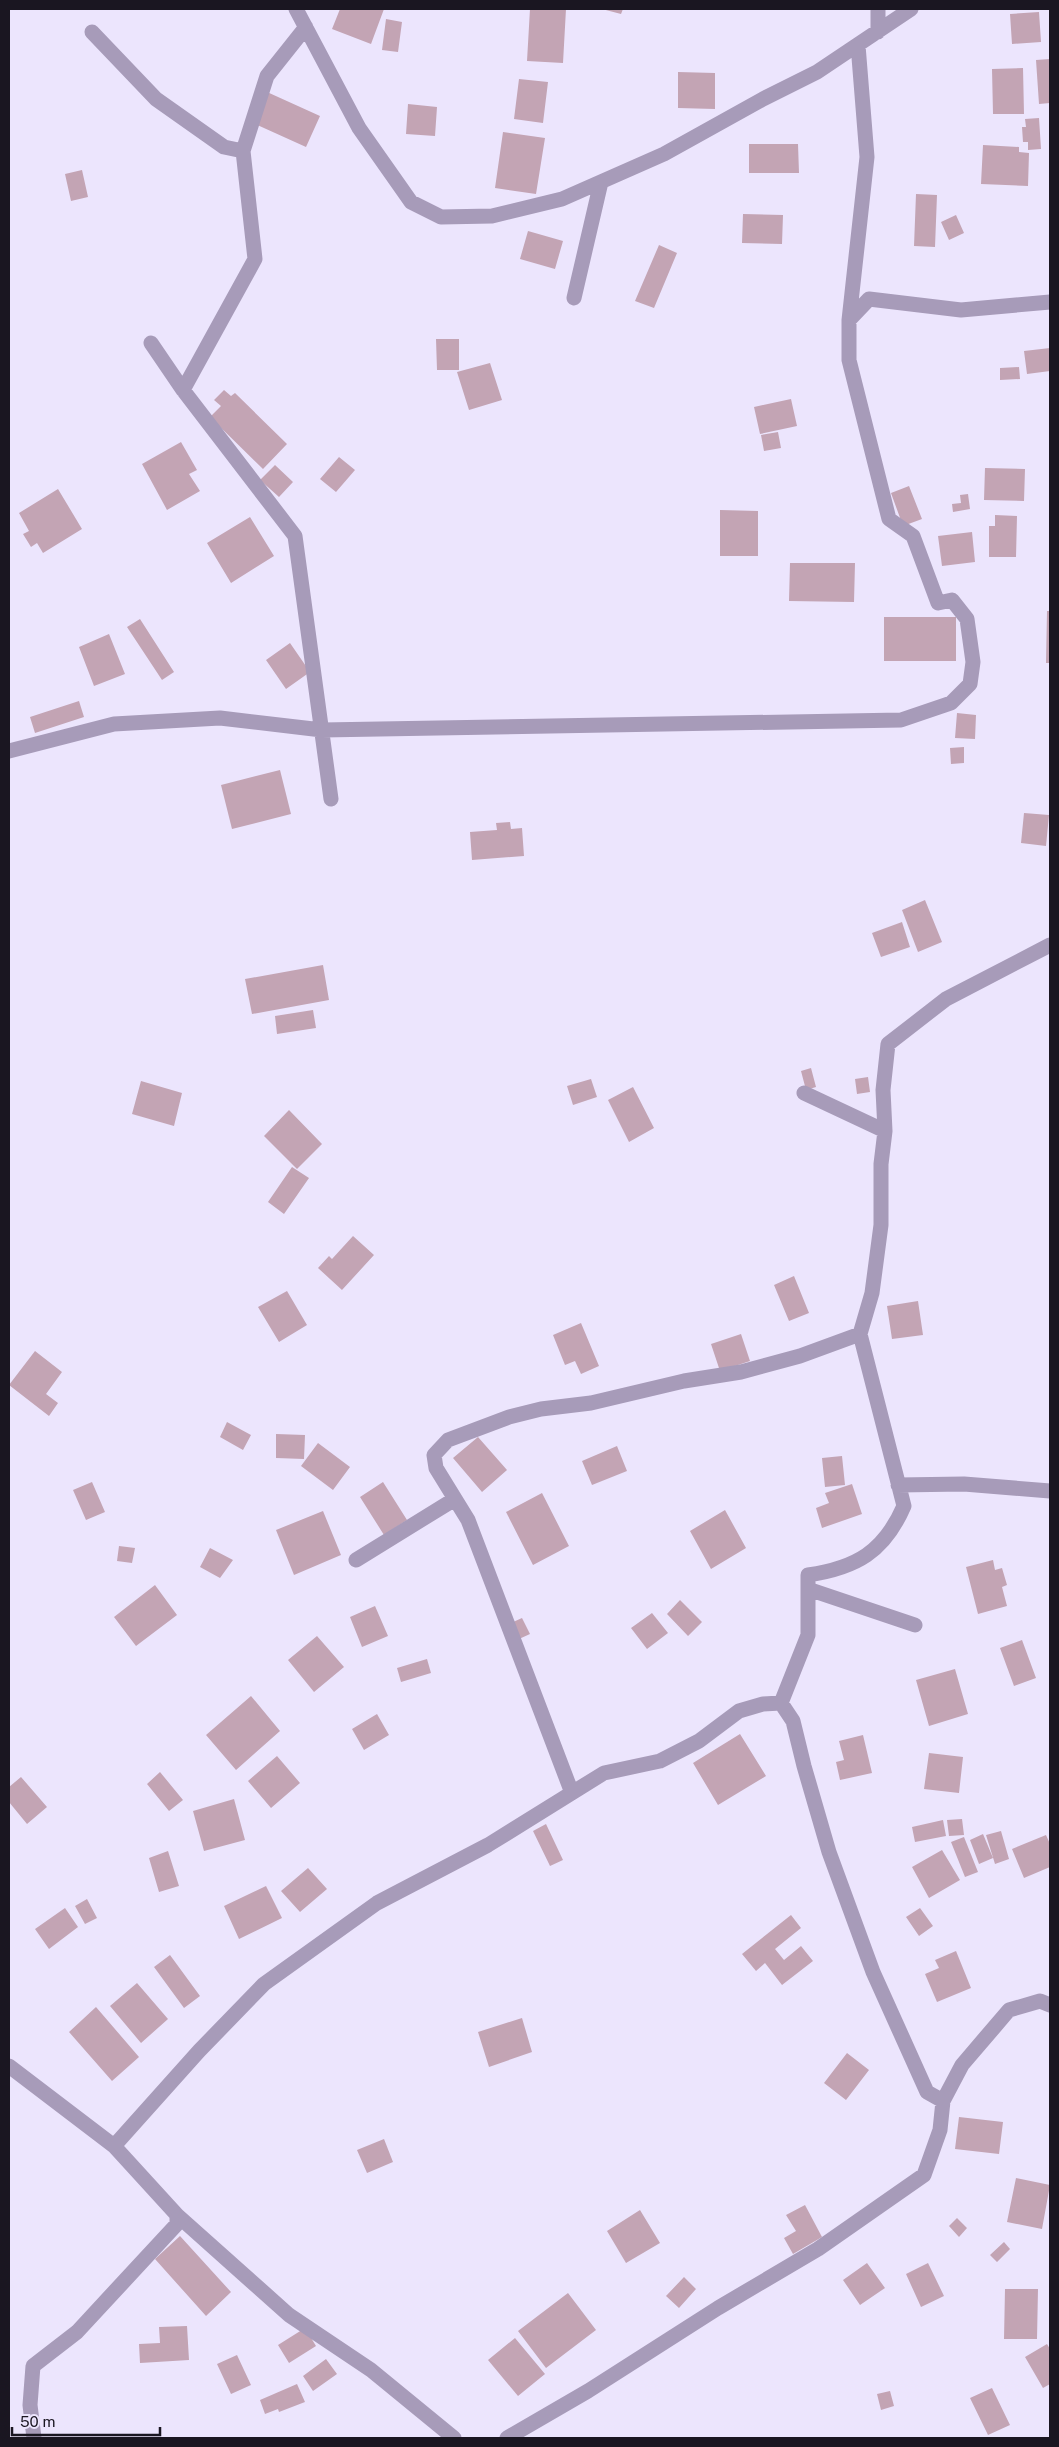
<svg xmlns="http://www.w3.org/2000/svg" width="1059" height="2447" viewBox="0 0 1059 2447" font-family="'Public Sans',sans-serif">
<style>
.building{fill:#c3a4b4}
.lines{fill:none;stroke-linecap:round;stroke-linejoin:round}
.street{stroke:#a79bb9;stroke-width:15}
</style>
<rect width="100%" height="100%" fill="#ece5fd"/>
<!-- building -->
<path class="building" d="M 340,9 L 384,9 L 371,44 L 332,29 Z
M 530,9 L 566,9 L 563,63 L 527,61 Z
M 602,9 L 623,9 L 621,14 Z
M 1039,12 L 1041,42 L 1012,44 L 1010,14 Z
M 386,19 L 402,22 L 398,52 L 382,50 Z
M 1050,59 L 1050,103 L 1039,104 L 1036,60 Z
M 1023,68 L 1024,114 L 993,114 L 992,69 Z
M 678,72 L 715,73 L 715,109 L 678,108 Z
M 519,79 L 548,82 L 543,123 L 514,119 Z
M 267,92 L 320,116 L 306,147 L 253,123 Z
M 408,104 L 437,107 L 435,136 L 406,134 Z
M 1039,118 L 1041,149 L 1028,150 L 1028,142 L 1023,142 L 1022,127 L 1026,127 L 1025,119 Z
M 503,132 L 545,138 L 536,194 L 495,188 Z
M 749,144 L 798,144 L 799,173 L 749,173 Z
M 983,145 L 1019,147 L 1019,152 L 1029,153 L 1028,186 L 981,184 Z
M 82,170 L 88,197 L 71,201 L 65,174 Z
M 916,194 L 937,195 L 935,247 L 914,246 Z
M 743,214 L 783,215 L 782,244 L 742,243 Z
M 956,215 L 964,233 L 949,240 L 941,222 Z
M 528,231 L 563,241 L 555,269 L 520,259 Z
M 659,245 L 677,253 L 654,308 L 635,301 Z
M 436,339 L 459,339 L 459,370 L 437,370 Z
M 1050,348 L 1050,371 L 1027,374 L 1024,351 Z
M 490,363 L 502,400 L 469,410 L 457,372 Z
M 1019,367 L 1020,379 L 1000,380 L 1000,368 Z
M 224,390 L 231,396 L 235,393 L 287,444 L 263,469 L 210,417 L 221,406 L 214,400 Z
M 791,399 L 797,426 L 760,434 L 754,407 Z
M 778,432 L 781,448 L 764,451 L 761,435 Z
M 181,442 L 197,470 L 189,474 L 200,491 L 167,510 L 142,464 Z
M 339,457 L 355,470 L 336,492 L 320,479 Z
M 275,465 L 293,482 L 279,497 L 260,480 Z
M 985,468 L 1025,469 L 1024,501 L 984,500 Z
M 909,486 L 922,519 L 903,526 L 891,493 Z
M 58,489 L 82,529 L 43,553 L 37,543 L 31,547 L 23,534 L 29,531 L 19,513 Z
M 968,494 L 970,509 L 953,512 L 952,504 L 961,503 L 960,495 Z
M 720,510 L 758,511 L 758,556 L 720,556 Z
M 995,515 L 1017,516 L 1016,557 L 989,557 L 989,526 L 995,526 Z
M 250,517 L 274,556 L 231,583 L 207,543 Z
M 972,532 L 975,562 L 942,566 L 938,536 Z
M 790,563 L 855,563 L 854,602 L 789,601 Z
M 1047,611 L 1050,611 L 1050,663 L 1046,663 Z
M 884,617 L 956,617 L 956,661 L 884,661 Z
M 140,619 L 174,672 L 162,680 L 127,627 Z
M 109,634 L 125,674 L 94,686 L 79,647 Z
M 290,643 L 310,672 L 286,689 L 266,660 Z
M 79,701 L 84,717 L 35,733 L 30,717 Z
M 957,713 L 976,715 L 975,739 L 955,738 Z
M 964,747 L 964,763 L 951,764 L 950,748 Z
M 280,770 L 291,814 L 232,829 L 221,785 Z
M 1024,813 L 1049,815 L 1046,846 L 1021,843 Z
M 510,822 L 511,829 L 522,828 L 524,856 L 472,860 L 470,832 L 497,830 L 496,823 Z
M 925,900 L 942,942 L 918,952 L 902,910 Z
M 902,922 L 910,947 L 881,957 L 872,933 Z
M 323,965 L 329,1000 L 252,1014 L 245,979 Z
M 313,1010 L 316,1028 L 277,1034 L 275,1016 Z
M 811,1068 L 816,1087 L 806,1090 L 801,1071 Z
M 868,1077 L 870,1092 L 857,1094 L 855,1079 Z
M 591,1079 L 597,1097 L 573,1105 L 567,1086 Z
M 141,1081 L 182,1093 L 174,1126 L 132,1114 Z
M 633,1087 L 654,1128 L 629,1142 L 608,1100 Z
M 289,1110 L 322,1144 L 297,1169 L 264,1136 Z
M 292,1167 L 309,1178 L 284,1214 L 268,1202 Z
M 353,1236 L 374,1255 L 342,1290 L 318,1268 L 329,1256 L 332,1259 Z
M 794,1276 L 809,1313 L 789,1321 L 774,1285 Z
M 287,1291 L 307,1325 L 279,1342 L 258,1307 Z
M 918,1301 L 923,1335 L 892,1339 L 887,1306 Z
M 581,1323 L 599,1366 L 581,1374 L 575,1361 L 565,1365 L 553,1335 Z
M 741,1334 L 750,1361 L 720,1371 L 711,1344 Z
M 35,1351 L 62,1372 L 46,1394 L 58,1403 L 49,1416 L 9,1385 Z
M 227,1422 L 251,1435 L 243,1450 L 220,1437 Z
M 276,1434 L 305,1435 L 304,1459 L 276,1458 Z
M 478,1437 L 507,1470 L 482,1492 L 453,1458 Z
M 318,1443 L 350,1467 L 333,1490 L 301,1466 Z
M 617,1446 L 627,1471 L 592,1485 L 582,1461 Z
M 842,1456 L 845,1485 L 825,1487 L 822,1458 Z
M 92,1482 L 105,1512 L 86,1520 L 73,1490 Z
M 383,1482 L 407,1520 L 384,1535 L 360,1497 Z
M 852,1484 L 862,1514 L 822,1528 L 816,1508 L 829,1503 L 825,1493 Z
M 542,1493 L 569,1546 L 533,1565 L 506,1512 Z
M 725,1510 L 746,1548 L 711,1569 L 690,1531 Z
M 323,1511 L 341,1555 L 294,1575 L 276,1530 Z
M 119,1546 L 135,1548 L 132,1563 L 117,1561 Z
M 210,1548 L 233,1560 L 220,1578 L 200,1567 Z
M 993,1560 L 995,1570 L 1002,1568 L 1007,1585 L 1002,1587 L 1007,1606 L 978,1614 L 966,1567 Z
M 155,1585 L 177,1615 L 136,1646 L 114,1617 Z
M 680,1600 L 702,1622 L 688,1636 L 667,1614 Z
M 375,1606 L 388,1636 L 362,1647 L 350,1617 Z
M 652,1613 L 668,1633 L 647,1649 L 631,1628 Z
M 522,1618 L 530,1634 L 519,1639 L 511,1623 Z
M 317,1636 L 344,1667 L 314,1692 L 288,1660 Z
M 1022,1640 L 1036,1678 L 1014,1686 L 1000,1648 Z
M 427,1659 L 431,1673 L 401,1682 L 397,1668 Z
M 955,1669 L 968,1714 L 929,1726 L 916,1680 Z
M 251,1696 L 280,1731 L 236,1770 L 206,1735 Z
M 377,1714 L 389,1735 L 364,1750 L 352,1729 Z
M 740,1734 L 766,1776 L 718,1805 L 693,1763 Z
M 863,1735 L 872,1773 L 840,1780 L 836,1762 L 844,1760 L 839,1741 Z
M 929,1753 L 963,1757 L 959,1793 L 924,1789 Z
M 277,1756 L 300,1783 L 271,1808 L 248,1781 Z
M 160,1772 L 183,1800 L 169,1811 L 147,1784 Z
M 21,1777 L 47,1807 L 27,1824 L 9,1802 L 9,1787 Z
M 234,1799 L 245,1840 L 204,1851 L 193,1811 Z
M 962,1819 L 964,1835 L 949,1836 L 947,1820 Z
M 943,1820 L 946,1836 L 915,1842 L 912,1827 Z
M 546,1824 L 563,1860 L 550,1866 L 533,1831 Z
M 1001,1831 L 1009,1859 L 995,1864 L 986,1835 Z
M 983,1834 L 993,1858 L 979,1864 L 970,1840 Z
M 1046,1835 L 1050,1844 L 1050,1867 L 1024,1878 L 1012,1849 Z
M 964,1837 L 978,1872 L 965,1877 L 951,1842 Z
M 942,1850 L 960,1880 L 929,1898 L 912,1867 Z
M 168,1851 L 179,1886 L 159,1892 L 149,1858 Z
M 308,1868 L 327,1889 L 300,1912 L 281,1891 Z
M 266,1886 L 282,1918 L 239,1939 L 224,1906 Z
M 87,1899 L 97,1918 L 85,1924 L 75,1906 Z
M 65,1908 L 78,1927 L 49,1949 L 35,1929 Z
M 920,1908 L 933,1926 L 919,1936 L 906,1917 Z
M 791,1915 L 801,1928 L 775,1949 L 784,1960 L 801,1946 L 813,1961 L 782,1985 L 765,1963 L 756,1971 L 742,1954 Z
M 956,1951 L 971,1988 L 937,2002 L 925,1974 L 939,1968 L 935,1960 Z
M 170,1955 L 200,1996 L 184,2008 L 154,1967 Z
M 137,1983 L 168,2019 L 141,2043 L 110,2006 Z
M 96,2007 L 139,2057 L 112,2081 L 69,2032 Z
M 522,2018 L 532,2052 L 489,2067 L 478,2032 Z
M 847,2053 L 869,2070 L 846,2100 L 824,2083 Z
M 959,2117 L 1003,2122 L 999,2154 L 955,2149 Z
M 384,2139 L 393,2162 L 367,2173 L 357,2150 Z
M 1016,2178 L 1050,2185 L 1042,2229 L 1007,2222 Z
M 805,2205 L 822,2237 L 793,2254 L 784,2238 L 796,2231 L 786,2215 Z
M 640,2210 L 660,2243 L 626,2263 L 607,2231 Z
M 957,2218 L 967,2228 L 959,2237 L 949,2226 Z
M 180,2236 L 231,2292 L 206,2316 L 155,2259 Z
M 1004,2242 L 1010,2249 L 997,2262 L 990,2255 Z
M 867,2263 L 885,2288 L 860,2305 L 843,2280 Z
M 928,2263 L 944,2296 L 921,2307 L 906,2274 Z
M 684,2277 L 696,2289 L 679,2308 L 666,2296 Z
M 1005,2289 L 1038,2289 L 1037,2339 L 1004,2339 Z
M 568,2293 L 596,2330 L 546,2368 L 518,2331 Z
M 187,2326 L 189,2360 L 140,2363 L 139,2344 L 160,2343 L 159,2327 Z
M 305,2328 L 316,2346 L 289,2363 L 278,2345 Z
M 515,2338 L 545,2374 L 518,2396 L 488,2360 Z
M 1047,2344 L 1050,2349 L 1050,2384 L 1043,2388 L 1025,2357 Z
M 237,2355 L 251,2385 L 231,2394 L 217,2364 Z
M 326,2359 L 337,2374 L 313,2391 L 303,2376 Z
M 297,2384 L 305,2402 L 279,2412 L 278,2409 L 265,2414 L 260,2400 Z
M 992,2388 L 1010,2425 L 988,2435 L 970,2398 Z
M 890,2391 L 894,2406 L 881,2410 L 877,2394 Z"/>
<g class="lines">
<!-- street -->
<path class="street" d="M 296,9 L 359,128 L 411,202 L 441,217 L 492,216 L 562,199 L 664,154 L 763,99 L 817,72 L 911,9
M 92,32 L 156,99 L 224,147 L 243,151
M 878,32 L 878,9
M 574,298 L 601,182
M 849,320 L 867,157 L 858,45
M 151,343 L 183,390 L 295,536 L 331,799
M 183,390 L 255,259 L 243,151 L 267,76 L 306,27
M 9,751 L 114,724 L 220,718 L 322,730 L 901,720 L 951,703 L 970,684 L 973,662 L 967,619 L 952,600 L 938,603 L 913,536 L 889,519 L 849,360 L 849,320 L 869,299 L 961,310 L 1050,302
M 804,1093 L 885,1131
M 898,1485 L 964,1484 L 1050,1491
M 356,1560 L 455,1499
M 915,1625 L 808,1589 L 808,1575 C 856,1568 884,1552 904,1506 L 860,1334 L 872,1293 L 881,1225 L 881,1164 L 885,1131 L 883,1090 L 888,1044 L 946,999 L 1050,945
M 781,1703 L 808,1635 L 808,1589
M 572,1793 L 468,1520 L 436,1468 L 434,1455 L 448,1440 L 509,1417 L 541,1409 L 591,1403 L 684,1381 L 741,1372 L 800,1356 L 860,1334
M 9,2066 L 114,2146 L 177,2215 L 289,2315 L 371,2370 L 454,2438
M 114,2146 L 199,2051 L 264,1984 L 377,1903 L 488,1845 L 604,1773 L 660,1761 L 699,1741 L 739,1711 L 763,1704 L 781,1703 L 793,1721 L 804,1766 L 829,1852 L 873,1972 L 927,2092 L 943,2101
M 34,2438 L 30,2405 L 33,2366 L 77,2332 L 177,2224 L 177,2215
M 507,2438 L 588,2391 L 718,2308 L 818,2249 L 924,2175 L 940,2130 L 943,2101 L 962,2065 L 1009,2010 L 1040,2001 L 1050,2005"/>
</g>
<!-- border -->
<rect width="1059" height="2447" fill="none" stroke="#1a1621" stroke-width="20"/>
<!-- scale -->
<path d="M12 2427v8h148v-8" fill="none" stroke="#1a1621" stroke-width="2.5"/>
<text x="20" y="2427" font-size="15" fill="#1a1621" stroke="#ece5fd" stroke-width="4" paint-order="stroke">50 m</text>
</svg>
